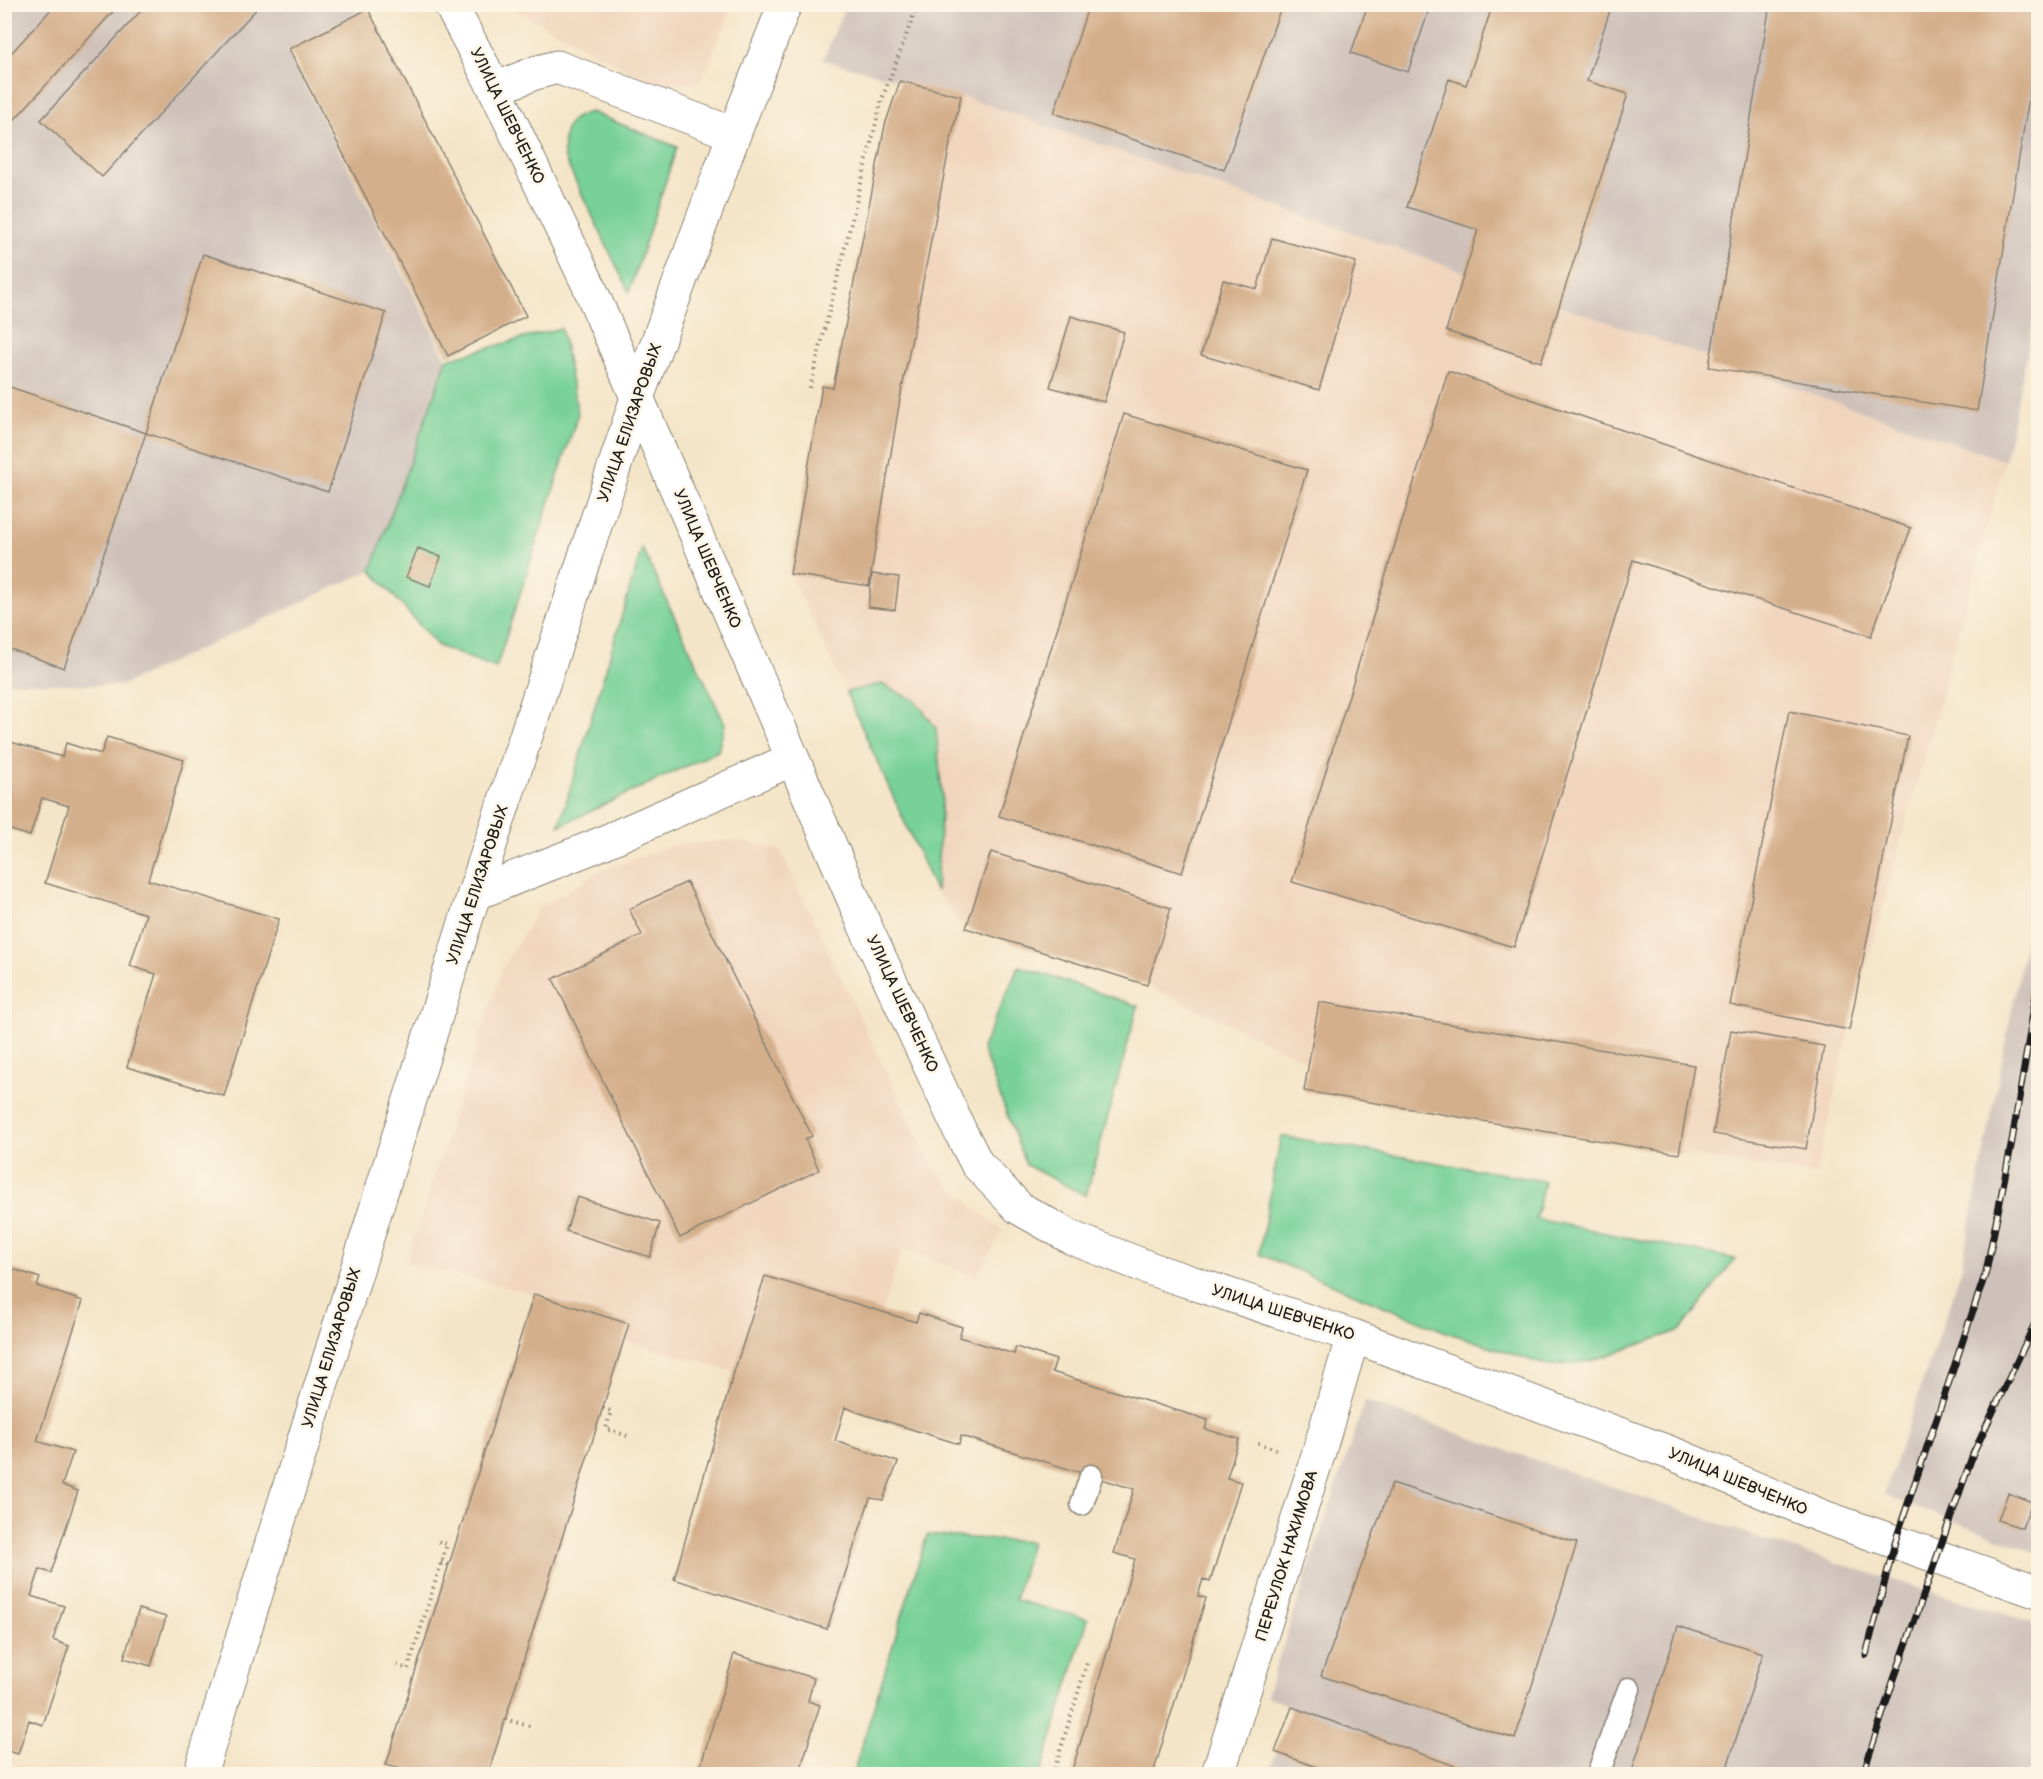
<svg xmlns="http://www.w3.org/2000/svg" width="2043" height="1779" viewBox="0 0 2043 1779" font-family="'Balsamiq Sans',sans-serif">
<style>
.built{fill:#f1d5bd}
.industrial{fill:#cec1ba}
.green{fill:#77d198;stroke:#4a765a;stroke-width:1.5}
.building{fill:#d4af8b}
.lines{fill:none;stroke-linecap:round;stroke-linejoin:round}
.lane-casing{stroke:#888072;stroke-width:25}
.street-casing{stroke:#888072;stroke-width:35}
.secondary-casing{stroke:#888072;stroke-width:35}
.primary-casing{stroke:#888072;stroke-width:35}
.path{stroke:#888072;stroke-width:4;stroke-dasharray:1.5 4.5;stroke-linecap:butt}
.lane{stroke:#fff;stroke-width:22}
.street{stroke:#fff;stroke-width:33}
.secondary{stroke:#fff;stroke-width:33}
.primary{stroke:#fff;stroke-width:33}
.rail-casing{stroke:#1c1c1c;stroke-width:7}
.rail{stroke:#fcf5e5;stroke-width:4.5;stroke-dasharray:14;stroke-linecap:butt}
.labels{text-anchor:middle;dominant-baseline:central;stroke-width:5;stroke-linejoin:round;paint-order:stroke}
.street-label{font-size:16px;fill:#1c1c1c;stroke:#fcf5e5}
</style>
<rect width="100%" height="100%" fill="#fcf5e5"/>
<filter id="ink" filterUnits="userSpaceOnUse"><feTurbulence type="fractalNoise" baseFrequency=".0167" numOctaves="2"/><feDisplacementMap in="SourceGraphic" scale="12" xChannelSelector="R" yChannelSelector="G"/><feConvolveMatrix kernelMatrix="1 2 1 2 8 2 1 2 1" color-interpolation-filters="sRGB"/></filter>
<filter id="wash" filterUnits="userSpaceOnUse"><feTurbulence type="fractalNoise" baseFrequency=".008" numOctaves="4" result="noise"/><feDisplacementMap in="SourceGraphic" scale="24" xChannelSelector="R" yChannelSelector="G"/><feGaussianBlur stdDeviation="1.35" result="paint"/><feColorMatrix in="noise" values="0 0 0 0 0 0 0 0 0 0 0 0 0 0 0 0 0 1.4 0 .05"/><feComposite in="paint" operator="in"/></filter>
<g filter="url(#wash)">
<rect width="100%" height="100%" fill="#f4e5c8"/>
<!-- built -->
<path class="built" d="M 506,5 L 733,5 L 701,82 L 662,88 Z
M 900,81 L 961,96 L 2005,461 L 1849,1030 L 1816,1175 L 1679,1154 L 1304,1091 L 1309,1062 L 1147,985 L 966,928 L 936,892 L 839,676 L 790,574 L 822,386 L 833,388 L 885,125 Z
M 738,840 L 780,850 L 925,1153 L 949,1186 L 1003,1231 L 976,1277 L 903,1248 L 864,1363 L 874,1367 L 860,1413 L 734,1372 L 624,1340 L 629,1323 L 534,1294 L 406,1262 L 502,968 L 540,907 L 599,872 L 673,845 Z"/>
<!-- industrial -->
<path class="industrial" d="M 846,4 L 2038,5 L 2038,299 L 2005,461 L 961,96 L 823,60 Z
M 5,5 L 373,5 L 287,50 L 447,359 L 371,570 L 120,686 L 5,682 Z
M 2038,876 L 2038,1553 L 1884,1495 L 1961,1270 Z
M 1365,1401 L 1798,1551 L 2038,1624 L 2038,1774 L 1268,1774 L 1292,1707 L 1266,1696 Z"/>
<!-- green -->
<path class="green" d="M 591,112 L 677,147 L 629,292 L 564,157 C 562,133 565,117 591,112 Z
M 561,328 L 578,414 L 496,668 L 438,646 L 371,570 L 447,359 Z
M 642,548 L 725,724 L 718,751 L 559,826 Z
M 881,684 L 916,701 L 936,728 L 942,797 L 936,892 L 846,692 Z
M 1019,966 L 1138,1006 L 1086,1196 L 1026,1165 L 982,1048 Z
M 1281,1136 L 1544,1181 L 1536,1219 L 1735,1259 L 1681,1330 L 1591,1361 L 1548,1366 L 1444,1331 L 1259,1254 Z
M 927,1535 L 1031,1542 L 1015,1600 L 1088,1619 L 1041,1774 L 853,1774 Z"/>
<g id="blocks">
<!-- building -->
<path class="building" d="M 56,4 L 120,4 L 4,131 L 4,61 Z
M 147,4 L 261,4 L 102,177 L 41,120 Z
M 1089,4 L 1282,4 L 1224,170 L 1054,113 Z
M 1368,4 L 1431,4 L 1408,72 L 1351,53 Z
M 1493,4 L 1612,4 L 1587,81 L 1628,94 L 1541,362 L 1446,331 L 1478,230 L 1407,207 L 1449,79 L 1466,85 Z
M 1770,4 L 2038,4 L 2038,43 L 1977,411 L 1709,367 Z
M 368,9 L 526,316 L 448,356 L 289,49 Z
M 900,81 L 961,96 L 951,139 L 900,399 L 869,586 L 790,574 L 822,386 L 833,388 L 885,125 Z
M 1272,238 L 1356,262 L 1319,390 L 1201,355 L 1223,280 L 1257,289 Z
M 203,254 L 386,313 L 328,492 L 146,433 Z
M 1071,316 L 1124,332 L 1104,402 L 1050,387 Z
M 1448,371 L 1911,528 L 1871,636 L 1633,560 L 1514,947 L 1292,882 Z
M 4,385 L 146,433 L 64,668 L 4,647 Z
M 1124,414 L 1307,470 L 1182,873 L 999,816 Z
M 418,548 L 441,557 L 430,586 L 406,577 Z
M 872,574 L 899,577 L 895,610 L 868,607 Z
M 1789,711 L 1908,736 L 1849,1030 L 1730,1005 Z
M 107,737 L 184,760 L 148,880 L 279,919 L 224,1096 L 127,1067 L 156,974 L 130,966 L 146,914 L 45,883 L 69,806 L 42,798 L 30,836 L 4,828 L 4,740 L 62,757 L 66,743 L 101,754 Z
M 991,852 L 1171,908 L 1147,985 L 966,928 Z
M 687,882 L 812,1136 L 805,1139 L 819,1170 L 680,1238 L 553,979 L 642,935 L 629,909 Z
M 1319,1002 L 1694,1065 L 1679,1154 L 1304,1091 Z
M 1731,1030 L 1824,1046 L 1806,1149 L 1713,1134 Z
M 577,1197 L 660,1223 L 650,1257 L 566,1231 Z
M 4,1266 L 40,1278 L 37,1286 L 83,1301 L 37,1441 L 73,1452 L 62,1485 L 78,1491 L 51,1573 L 40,1569 L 31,1596 L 64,1606 L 53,1640 L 69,1646 L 43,1725 L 29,1720 L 18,1754 L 4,1750 Z
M 765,1276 L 916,1322 L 919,1313 L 962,1327 L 959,1337 L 1014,1354 L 1016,1347 L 1056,1360 L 1052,1372 L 1208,1420 L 1205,1429 L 1239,1439 L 1227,1478 L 1241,1482 L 1210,1582 L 1203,1579 L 1198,1596 L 1206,1598 L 1153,1774 L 1071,1774 L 1135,1559 L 1114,1553 L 1134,1489 L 961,1436 L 959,1444 L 860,1413 L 845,1407 L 835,1441 L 898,1462 L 883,1500 L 870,1498 L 827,1629 L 674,1579 L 734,1372 Z
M 534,1294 L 629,1324 L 488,1774 L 418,1774 L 386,1765 Z
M 1392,1483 L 1577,1543 L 1515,1739 L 1321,1676 Z
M 2008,1493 L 2032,1502 L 2022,1528 L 1998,1520 Z
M 139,1609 L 166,1617 L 151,1666 L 124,1658 Z
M 1678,1626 L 1763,1653 L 1725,1774 L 1631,1774 Z
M 734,1654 L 814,1678 L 808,1701 L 820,1705 L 799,1774 L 698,1774 Z
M 1292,1707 L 1477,1774 L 1336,1774 L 1275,1752 Z"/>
</g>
</g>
<g filter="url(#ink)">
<use href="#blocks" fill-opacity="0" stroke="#888072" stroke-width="1.5"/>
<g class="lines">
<defs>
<path id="lane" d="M 1082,1504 L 1091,1476
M 1598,1774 L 1629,1689"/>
<path id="street" d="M 1218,1774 L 1318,1455 L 1353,1336"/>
<path id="secondary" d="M 450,4 L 495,89 L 589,286 L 865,926 L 961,1133 L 977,1164 L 1019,1208 L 1072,1238 L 1157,1271 L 1353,1336 L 1676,1455 L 1821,1516 L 2038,1592
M 495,89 L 535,73 L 557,67 L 734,134
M 474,894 L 593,847 L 793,759"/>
<path id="primary" d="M 200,1774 L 474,894 L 637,398 L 734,134 L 785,4"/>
</defs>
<!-- lane casing -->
<use href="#lane" class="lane-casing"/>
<!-- street casing -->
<use href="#street" class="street-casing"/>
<!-- secondary casing -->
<use href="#secondary" class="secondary-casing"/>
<!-- primary casing -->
<use href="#primary" class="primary-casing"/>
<!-- path -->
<path class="path" d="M 810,388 L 882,99 L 918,4
M 603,1408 L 611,1411 L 606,1429 L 628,1436
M 1258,1443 L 1279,1450
M 441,1562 L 449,1565
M 397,1665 L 408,1669 L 447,1544 L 436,1541
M 505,1719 L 532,1727
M 397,1774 L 398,1769
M 1053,1774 L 1088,1660"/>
<!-- lane -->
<use href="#lane" class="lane"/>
<!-- street -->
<use href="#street" class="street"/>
<!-- secondary -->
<use href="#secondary" class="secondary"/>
<!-- primary -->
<use href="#primary" class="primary"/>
<defs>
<path id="rail" d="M 1866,1655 L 1895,1542 L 1986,1272 L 2012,1141 L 2038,983
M 1863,1774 L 1893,1682 L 1973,1454 L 2038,1317"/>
</defs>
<!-- rail casing -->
<use href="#rail" class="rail-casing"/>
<!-- rail -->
<use href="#rail" class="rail"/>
</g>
</g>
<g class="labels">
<!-- street labels -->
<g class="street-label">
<text transform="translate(507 116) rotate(64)">УЛИЦА ШЕВЧЕНКО</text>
<text transform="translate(630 423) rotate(-71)">УЛИЦА ЕЛИЗАРОВЫХ</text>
<text transform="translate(707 559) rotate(67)">УЛИЦА ШЕВЧЕНКО</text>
<text transform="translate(478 885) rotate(-72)">УЛИЦА ЕЛИЗАРОВЫХ</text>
<text transform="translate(902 1004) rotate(65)">УЛИЦА ШЕВЧЕНКО</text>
<text transform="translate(1283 1313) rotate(18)">УЛИЦА ШЕВЧЕНКО</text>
<text transform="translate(332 1348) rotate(-73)">УЛИЦА ЕЛИЗАРОВЫХ</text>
<text transform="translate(1738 1482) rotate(23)">УЛИЦА ШЕВЧЕНКО</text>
<text transform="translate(1287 1556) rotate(-73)">ПЕРЕУЛОК НАХИМОВА</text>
</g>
</g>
<!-- margin -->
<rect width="2043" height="1779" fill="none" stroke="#fcf5e5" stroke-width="24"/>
</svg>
